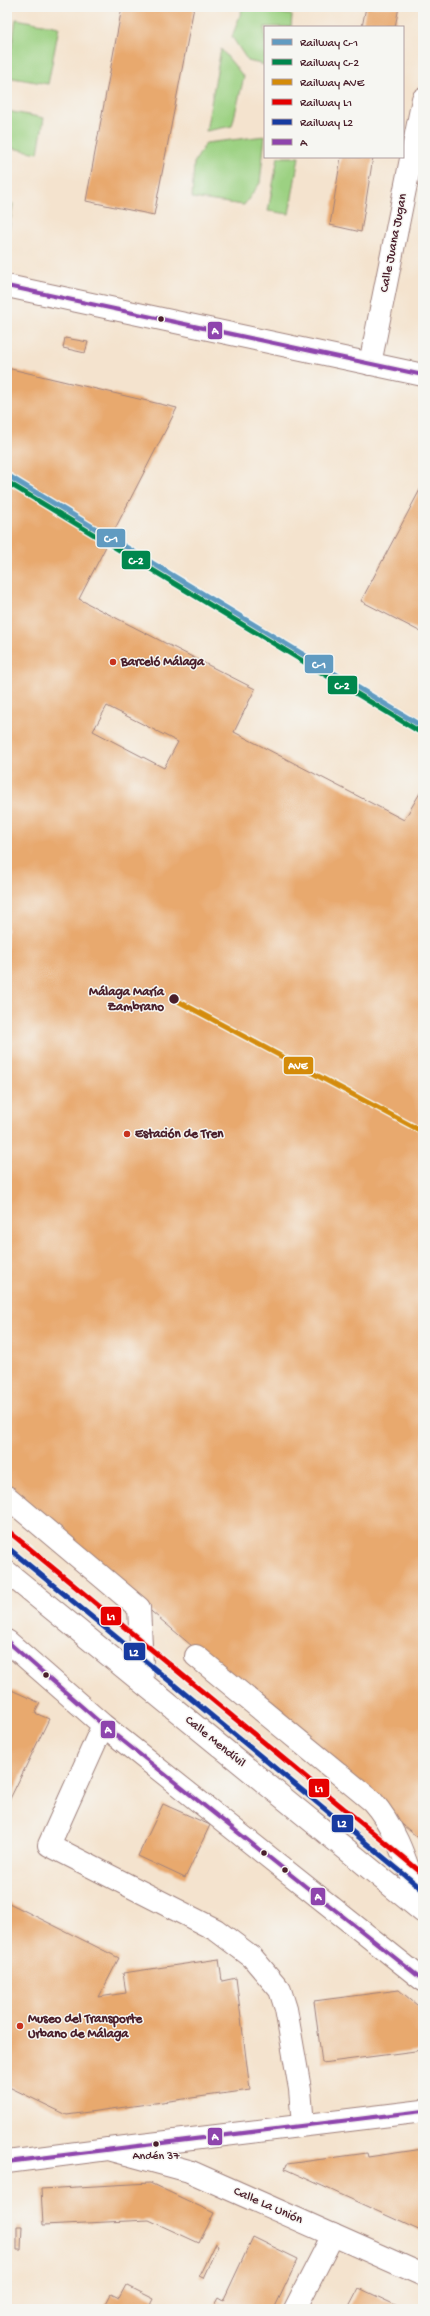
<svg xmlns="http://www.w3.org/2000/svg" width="430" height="2316" viewBox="0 0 430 2316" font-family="'Gochi Hand',sans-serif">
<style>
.green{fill:#9cd182;stroke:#737856}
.building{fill:#e8a96e;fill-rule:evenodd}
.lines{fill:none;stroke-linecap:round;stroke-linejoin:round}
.minor-casing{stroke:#9f817c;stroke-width:24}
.major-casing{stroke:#9f817c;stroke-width:24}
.minor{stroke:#fff;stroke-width:22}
.major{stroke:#fff;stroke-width:22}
.bus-1-casing{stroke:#f6f6f2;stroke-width:7}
.bus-1{stroke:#8e44ad;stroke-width:4}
.rail-1-casing{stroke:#f6f6f2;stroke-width:8}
.rail-2-casing{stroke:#f6f6f2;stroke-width:8}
.rail-3-casing{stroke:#f6f6f2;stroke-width:8}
.rail-4-casing{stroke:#f6f6f2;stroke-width:8}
.rail-5-casing{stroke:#f6f6f2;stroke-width:8}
.rail-1{stroke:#619bc1;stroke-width:5}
.rail-2{stroke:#00874d;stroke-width:5}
.rail-3{stroke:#d48b09;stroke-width:5}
.rail-4{stroke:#e60000;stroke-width:5}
.rail-5{stroke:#173ba0;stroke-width:5}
.bus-dot{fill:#4a1f2b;stroke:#f6f6f2;stroke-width:1.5}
.poi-dot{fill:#c8321e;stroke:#f6f6f2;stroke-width:1.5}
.labels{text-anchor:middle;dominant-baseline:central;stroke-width:3;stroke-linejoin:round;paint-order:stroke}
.bus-label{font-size:12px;fill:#4a1f2b;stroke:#f6f6f2}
.street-label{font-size:13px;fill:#4a1f2b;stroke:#f6f6f2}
.poi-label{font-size:13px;font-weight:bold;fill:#4a1f2b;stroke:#f6f6f2;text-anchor:start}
.stop-label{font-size:13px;font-weight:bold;fill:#4a1f2b;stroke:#f6f6f2;text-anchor:end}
.line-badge{stroke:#f6f6f2;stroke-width:1.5}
.badge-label{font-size:11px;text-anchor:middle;font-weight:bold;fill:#fff}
</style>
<rect width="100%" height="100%" fill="#f6f6f2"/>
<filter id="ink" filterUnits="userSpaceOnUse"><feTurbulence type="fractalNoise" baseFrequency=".025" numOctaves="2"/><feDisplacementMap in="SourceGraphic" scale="8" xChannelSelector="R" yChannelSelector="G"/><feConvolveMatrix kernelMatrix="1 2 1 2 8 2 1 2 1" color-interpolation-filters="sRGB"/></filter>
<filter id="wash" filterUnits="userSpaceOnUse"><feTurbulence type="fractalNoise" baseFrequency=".012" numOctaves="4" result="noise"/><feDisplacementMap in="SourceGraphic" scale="16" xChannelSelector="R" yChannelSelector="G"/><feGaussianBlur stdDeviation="0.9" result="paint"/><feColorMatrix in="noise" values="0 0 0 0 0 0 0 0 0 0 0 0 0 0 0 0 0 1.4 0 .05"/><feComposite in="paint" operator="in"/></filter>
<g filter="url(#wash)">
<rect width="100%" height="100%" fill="#f4e3ce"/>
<!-- green -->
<path class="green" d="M 243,7 L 292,15 L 291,27 L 265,27 L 265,65 L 248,61 L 232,37 Z
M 16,19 L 59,27 L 48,84 L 7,77 Z
M 221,49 L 244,77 L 232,126 L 206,131 Z
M 7,111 L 44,118 L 38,153 L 7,147 Z
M 265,136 L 260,183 L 244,205 L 192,198 L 194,163 L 206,143 Z
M 278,157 L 299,157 L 289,214 L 268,211 Z
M 7,202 L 13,204 L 9,229 L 7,228 Z"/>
<g id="blocks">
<!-- building -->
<path class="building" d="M 122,7 L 194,7 L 154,215 L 86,201 Z
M 366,7 L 399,7 L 395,27 L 362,27 Z
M 341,157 L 373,157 L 361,232 L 330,225 Z
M 65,338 L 88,342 L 85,353 L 63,348 Z
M 7,368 L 177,408 L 79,599 L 255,689 L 234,732 L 404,820 L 423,788 L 423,1842 L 7,1489 ZM 107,706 L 178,742 L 164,768 L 93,731 Z
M 423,484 L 423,633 L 361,601 Z
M 7,1688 L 40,1703 L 35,1713 L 49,1719 L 7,1805 Z
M 163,1804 L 210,1825 L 185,1878 L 138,1856 Z
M 7,1902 L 119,1958 L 99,1997 L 126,1993 L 123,1973 L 219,1959 L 222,1981 L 236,1978 L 250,2090 L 67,2115 L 7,2086 Z
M 399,1990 L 423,2010 L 423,2050 L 322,2063 L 314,2001 Z
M 423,2149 L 423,2232 L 285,2169 L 287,2164 L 367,2153 L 368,2157 Z
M 150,2183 L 214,2213 L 199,2243 L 149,2220 L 43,2225 L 41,2189 Z
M 17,2226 L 22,2226 L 21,2250 L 17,2250 Z
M 253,2237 L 298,2259 L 274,2309 L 213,2307 L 218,2298 L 223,2301 Z
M 215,2243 L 218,2245 L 203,2278 L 199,2276 Z
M 126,2285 L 154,2299 L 149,2309 L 103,2309 L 111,2294 L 119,2298 Z
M 359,2288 L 404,2309 L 348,2309 Z"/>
</g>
</g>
<g filter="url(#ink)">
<use href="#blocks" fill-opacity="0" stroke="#9f817c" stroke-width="1"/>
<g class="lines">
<defs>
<path id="minor" d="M 370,364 L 423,99
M 7,1497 L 139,1608 L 143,1683
M 7,1572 L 423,1912
M 7,1641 L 103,1725 L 423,1980
M 196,1656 L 372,1801 C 399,1831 409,1873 423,1910
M 103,1725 L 49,1845 L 216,1930 L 252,1957 L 280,1990 L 286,2009 L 300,2089 L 303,2125
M 109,2149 L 423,2111
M 295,2309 L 333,2235"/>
<path id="major" d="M 7,286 L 423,375
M 7,2162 L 108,2149 L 189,2171 L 423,2275"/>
</defs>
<!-- minor casing -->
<use href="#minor" class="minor-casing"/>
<!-- major casing -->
<use href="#major" class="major-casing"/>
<!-- minor -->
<use href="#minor" class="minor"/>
<!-- major -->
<use href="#major" class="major"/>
<defs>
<path id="bus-1" d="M 7,286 L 423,375
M 7,1641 L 103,1725 L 423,1980
M 7,2162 L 423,2111"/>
</defs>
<!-- bus-1 casing -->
<use href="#bus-1" class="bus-1-casing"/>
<!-- bus-1 -->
<use href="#bus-1" class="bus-1"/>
<defs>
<path id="rail-1" d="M 7,475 L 423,727"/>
<path id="rail-2" d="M 7,482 L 420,732"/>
<path id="rail-3" d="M 174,999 L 423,1132"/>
<path id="rail-4" d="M 7,1530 L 423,1874"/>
<path id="rail-5" d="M 7,1547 L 423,1890"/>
</defs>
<!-- rail-1 casing -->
<use href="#rail-1" class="rail-1-casing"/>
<!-- rail-2 casing -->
<use href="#rail-2" class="rail-2-casing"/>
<!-- rail-3 casing -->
<use href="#rail-3" class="rail-3-casing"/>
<!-- rail-4 casing -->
<use href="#rail-4" class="rail-4-casing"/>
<!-- rail-5 casing -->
<use href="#rail-5" class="rail-5-casing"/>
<!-- rail-1 -->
<use href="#rail-1" class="rail-1"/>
<!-- rail-2 -->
<use href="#rail-2" class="rail-2"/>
<!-- rail-3 -->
<use href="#rail-3" class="rail-3"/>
<!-- rail-4 -->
<use href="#rail-4" class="rail-4"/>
<!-- rail-5 -->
<use href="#rail-5" class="rail-5"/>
</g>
</g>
<!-- markers -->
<g class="bus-dot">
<circle cx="161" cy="319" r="3.5"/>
<circle cx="174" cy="999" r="5.5"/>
<circle cx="46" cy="1675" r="3.5"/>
<circle cx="264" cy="1853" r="3.5"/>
<circle cx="285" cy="1870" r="3.5"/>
<circle cx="156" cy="2144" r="3.5"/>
</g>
<g class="poi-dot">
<circle cx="113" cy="662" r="4"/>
<circle cx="127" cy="1134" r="4"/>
<circle cx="20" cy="2026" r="4"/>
</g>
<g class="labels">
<!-- bus labels -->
<g class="bus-label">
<text x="156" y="2157">Andén 37</text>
</g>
<!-- street labels -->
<g class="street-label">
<text transform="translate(394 243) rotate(-79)">Calle Juana Jugan</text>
<text transform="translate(215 1742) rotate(39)">Calle Mendívil</text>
<text transform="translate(268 2206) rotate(24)">Calle La Unión</text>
</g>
<!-- poi labels -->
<g class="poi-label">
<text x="121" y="662">Barceló Málaga</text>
<text x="135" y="1134">Estación de Tren</text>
<text x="28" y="2019">Museo del Transporte<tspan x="28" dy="15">Urbano de Málaga</tspan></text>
</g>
<!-- stop labels -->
<g class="stop-label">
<text x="164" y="992">Málaga María<tspan x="164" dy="15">Zambrano</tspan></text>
</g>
</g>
<g class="line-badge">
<rect x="207" y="321" width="16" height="19" rx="4" fill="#8e44ad"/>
<rect x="96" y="528" width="30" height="20" rx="4" fill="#619bc1"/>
<rect x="121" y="550" width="30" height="20" rx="4" fill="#00874d"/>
<rect x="304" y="654" width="30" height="20" rx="4" fill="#619bc1"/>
<rect x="327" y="675" width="31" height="20" rx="4" fill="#00874d"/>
<rect x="283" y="1056" width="31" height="19" rx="4" fill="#d48b09"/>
<rect x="100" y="1606" width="22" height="20" rx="4" fill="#e60000"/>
<rect x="123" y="1642" width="23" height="19" rx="4" fill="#173ba0"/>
<rect x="100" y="1720" width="16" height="19" rx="4" fill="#8e44ad"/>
<rect x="308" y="1778" width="22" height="20" rx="4" fill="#e60000"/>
<rect x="331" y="1814" width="23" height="19" rx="4" fill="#173ba0"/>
<rect x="310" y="1887" width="16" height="19" rx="4" fill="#8e44ad"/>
<rect x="207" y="2127" width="16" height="19" rx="4" fill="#8e44ad"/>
</g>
<g class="badge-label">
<text x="215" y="334">A</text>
<text x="111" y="542">C-1</text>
<text x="136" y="564">C-2</text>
<text x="319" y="668">C-1</text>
<text x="342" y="689">C-2</text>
<text x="298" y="1069">AVE</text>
<text x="111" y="1620">L1</text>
<text x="134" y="1656">L2</text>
<text x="108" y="1733">A</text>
<text x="319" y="1792">L1</text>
<text x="342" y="1827">L2</text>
<text x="318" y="1900">A</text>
<text x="215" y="2140">A</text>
</g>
<!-- margin -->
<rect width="430" height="2316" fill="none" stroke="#f6f6f2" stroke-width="24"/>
<!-- legend -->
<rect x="264" y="26" width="140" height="132" fill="#f6f6f2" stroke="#b1a0a2"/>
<rect x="272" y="39" width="20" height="6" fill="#619bc1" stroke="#b1a0a2"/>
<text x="300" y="46" font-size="12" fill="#4a1f2b">Railway C-1</text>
<rect x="272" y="59" width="20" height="6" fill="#00874d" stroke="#b1a0a2"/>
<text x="300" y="66" font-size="12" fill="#4a1f2b">Railway C-2</text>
<rect x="272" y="79" width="20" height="6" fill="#d48b09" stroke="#b1a0a2"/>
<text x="300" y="86" font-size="12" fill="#4a1f2b">Railway AVE</text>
<rect x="272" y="99" width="20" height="6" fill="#e60000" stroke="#b1a0a2"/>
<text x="300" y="106" font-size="12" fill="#4a1f2b">Railway L1</text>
<rect x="272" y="119" width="20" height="6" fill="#173ba0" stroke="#b1a0a2"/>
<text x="300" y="126" font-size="12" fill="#4a1f2b">Railway L2</text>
<rect x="272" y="139" width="20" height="6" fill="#8e44ad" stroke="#b1a0a2"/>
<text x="300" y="146" font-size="12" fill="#4a1f2b">A</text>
</svg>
